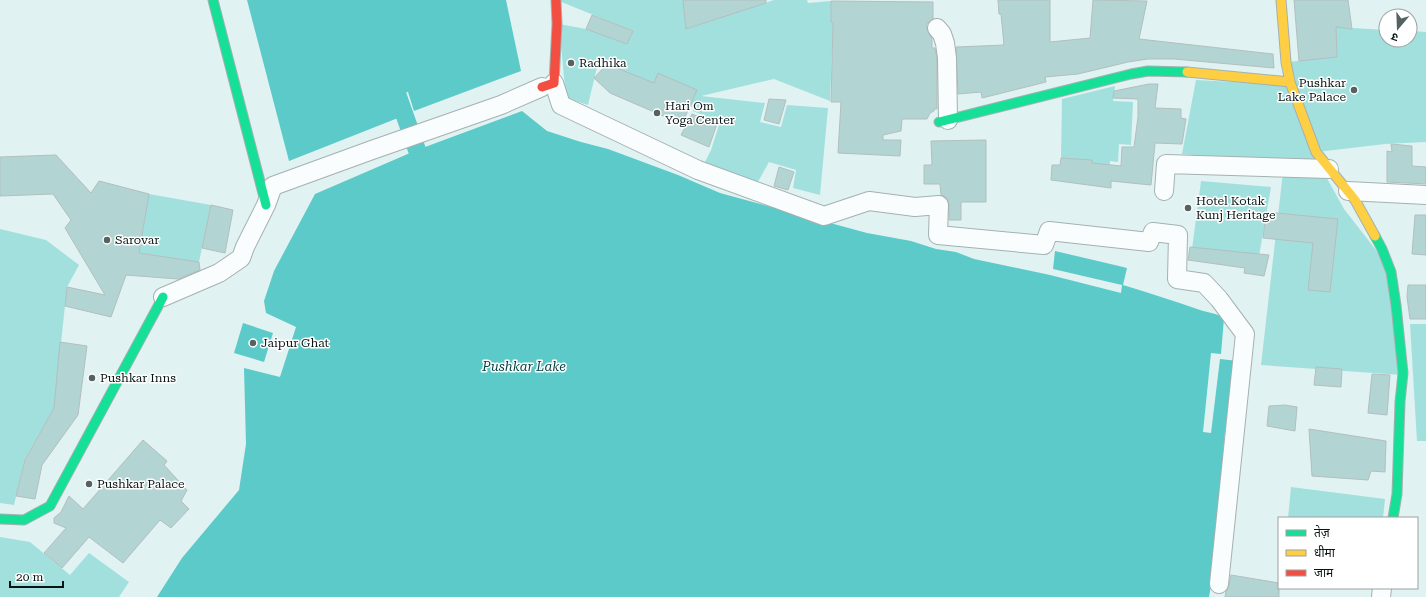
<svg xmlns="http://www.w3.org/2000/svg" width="1426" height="597" viewBox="0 0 1426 597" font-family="'Roboto Serif','Noto Sans Devanagari',serif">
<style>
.green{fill:#a2e0de}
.water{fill:#5bcac8}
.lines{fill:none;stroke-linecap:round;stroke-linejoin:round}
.canal{stroke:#5bcac8;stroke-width:18}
.building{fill:#b2d4d2;stroke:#b2bfbf}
.street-casing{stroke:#a4b1b1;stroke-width:20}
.fast-casing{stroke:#a4b1b1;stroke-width:11}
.slow-casing{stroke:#a4b1b1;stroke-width:11}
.jam-casing{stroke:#a4b1b1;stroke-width:11}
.street{stroke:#fafdfd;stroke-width:18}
.fast{stroke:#16e098;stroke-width:9}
.slow{stroke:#ffcf43;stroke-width:9}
.jam{stroke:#f24e42;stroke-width:9}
.poi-dot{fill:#546261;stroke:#fff;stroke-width:1.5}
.labels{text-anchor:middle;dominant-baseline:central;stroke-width:3;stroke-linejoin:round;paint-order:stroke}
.poi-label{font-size:12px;fill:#091514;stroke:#fff;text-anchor:start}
.water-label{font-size:13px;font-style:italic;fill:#003f3e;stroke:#fff}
</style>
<rect width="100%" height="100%" fill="#e0f2f1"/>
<!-- green -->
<path class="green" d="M 559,0 L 683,0 L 687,29 L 774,0 L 807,0 L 808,3 L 831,1 L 833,24 L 830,101 L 774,79 L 701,96 L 765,103 L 760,122 L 781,127 L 787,105 L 828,108 L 820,195 L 793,188 L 796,170 L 769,162 L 755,187 L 703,166 L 711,150 L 720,122 L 693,111 L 694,108 L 598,63 L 588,105 L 566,98 L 559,24 L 586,29 L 627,44 L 633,31 L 559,1 Z
M 1336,27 L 1386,30 L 1386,40 L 1410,40 L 1410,31 L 1426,32 L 1426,142 L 1385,144 L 1317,152 L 1288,62 L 1337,57 Z
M 1196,80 L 1289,85 L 1309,146 L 1344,209 L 1397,277 L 1402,375 L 1261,365 L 1284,163 L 1182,154 Z
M 1115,86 L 1113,101 L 1133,102 L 1131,145 L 1119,144 L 1118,162 L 1110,161 L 1109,170 L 1092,164 L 1092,160 L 1061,158 L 1062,99 Z
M 1201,181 L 1271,187 L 1259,256 L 1192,249 Z
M 149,194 L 211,205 L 199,262 L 139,253 Z
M 0,229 L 46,240 L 79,265 L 67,287 L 54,408 L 25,459 L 14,505 L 0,503 Z
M 1410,324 L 1426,324 L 1426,441 L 1417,441 Z
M 1291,487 L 1385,499 L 1383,518 L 1288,518 Z
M 0,537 L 30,542 L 70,575 L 89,553 L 129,582 L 119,597 L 0,597 Z"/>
<!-- water -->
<path class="water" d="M 247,0 L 506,0 L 521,71 L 414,111 L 408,92 L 392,95 L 398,118 L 289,161 Z
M 522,111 L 547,131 L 581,142 L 608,149 L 678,175 L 720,193 L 867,233 L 911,241 L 936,249 L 956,252 L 974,259 L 1050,275 L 1121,293 L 1122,285 L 1053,269 L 1055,251 L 1119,266 L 1127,268 L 1123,285 C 1149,293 1175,301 1200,310 C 1209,313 1216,313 1224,318 L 1221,354 L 1211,353 L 1203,432 L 1211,433 L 1220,359 L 1238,361 L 1231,433 L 1225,432 L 1212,580 L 1209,597 L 157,597 L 182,558 L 239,490 L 246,444 L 244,368 L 280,377 L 296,327 L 266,313 L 264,301 L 274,271 L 315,194 L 417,150 Z
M 243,323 L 273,333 L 264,362 L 234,353 Z"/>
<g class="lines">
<!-- canal -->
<path class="canal" d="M 389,71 L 417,150"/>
</g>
<!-- building -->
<path class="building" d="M 683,0 L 766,0 L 766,3 L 686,29 Z
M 998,0 L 1050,0 L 1050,42 L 1090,38 L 1093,0 L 1147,1 L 1139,39 L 1273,54 L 1274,68 L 1174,59 L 1148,59 L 1128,62 L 1078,74 L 1045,77 L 1046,82 L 982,98 L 981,92 L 958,94 L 956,47 L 1004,45 L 1001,14 L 999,14 Z
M 1294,0 L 1348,0 L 1352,29 L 1336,27 L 1337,57 L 1299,61 Z
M 831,1 L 933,2 L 933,19 L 927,24 L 927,29 L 932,39 L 932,48 L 935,48 L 937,59 L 937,109 L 934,109 L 934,111 L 930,113 L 927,119 L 902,119 L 901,131 L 883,135 L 883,140 L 901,140 L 900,156 L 838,153 L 841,102 L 831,102 L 833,23 L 831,22 Z
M 592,15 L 633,31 L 627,44 L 586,29 Z
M 607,64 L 654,83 L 658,73 L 697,90 L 682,124 L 610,93 L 594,78 Z
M 1149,84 L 1158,84 L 1155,108 L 1181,109 L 1181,118 L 1186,119 L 1182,144 L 1155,143 L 1151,185 L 1111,181 L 1111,188 L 1051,180 L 1052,165 L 1060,165 L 1061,158 L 1092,160 L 1092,163 L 1121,166 L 1122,147 L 1134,147 L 1138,117 L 1138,99 L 1113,98 L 1114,91 Z
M 769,99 L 786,100 L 779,124 L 764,120 Z
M 692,114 L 717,124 L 709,147 L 681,135 Z
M 986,140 L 986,202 L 961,202 L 961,220 L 949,220 L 949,205 L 948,199 L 944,196 L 941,195 L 940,184 L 924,184 L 924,165 L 932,165 L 931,141 Z
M 1391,144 L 1412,146 L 1412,166 L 1426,167 L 1426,184 L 1387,182 L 1387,151 L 1392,152 Z
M 56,155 L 91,193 L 99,181 L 149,194 L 139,253 L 199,262 L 200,270 L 178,279 L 126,275 L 111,317 L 65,306 L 67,287 L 105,295 L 65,228 L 71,220 L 53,194 L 0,196 L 0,157 Z
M 779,167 L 794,172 L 788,190 L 774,186 Z
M 211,205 L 233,210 L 225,253 L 202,248 Z
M 1266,212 L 1338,219 L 1330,292 L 1308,290 L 1313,243 L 1263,238 Z
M 1415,215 L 1426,215 L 1426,255 L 1412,254 Z
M 1190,247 L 1269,255 L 1264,276 L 1244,273 L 1245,268 L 1188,260 Z
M 1408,285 L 1426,285 L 1426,319 L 1410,319 L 1407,297 Z
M 60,342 L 87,346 L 78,415 L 42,465 L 35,499 L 16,496 L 25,460 L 54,408 Z
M 1316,367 L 1342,369 L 1341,387 L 1314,385 Z
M 1372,374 L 1390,375 L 1387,415 L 1368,413 Z
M 1285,405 L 1297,407 L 1295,431 L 1267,426 L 1269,406 Z
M 1309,429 L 1386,441 L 1385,472 L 1371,471 L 1368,480 L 1312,476 Z
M 143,440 L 167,461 L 164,465 L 187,490 L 181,501 L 189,509 L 171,528 L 160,520 L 123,563 L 89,537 L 62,568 L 44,553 L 66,528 L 54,523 L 54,518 L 61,512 L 69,496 L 83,509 Z
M 1231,575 L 1279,583 L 1279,597 L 1225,597 L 1226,592 L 1229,585 Z"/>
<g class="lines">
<defs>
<path id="street" d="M 937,28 L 942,34 L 945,43 L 947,58 L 948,120
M 554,83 L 561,105 L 698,170 L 824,216 L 869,201 L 915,207 L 939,205 L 938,235 L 1044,245 L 1049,231 L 1149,242 L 1153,232 L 1178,235 L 1177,279 L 1204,283 L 1219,299 L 1245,334 L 1219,584
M 1164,191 L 1166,164 L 1329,169
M 1348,191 L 1426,195
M 163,297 L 219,273 L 241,258 L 245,247 L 266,205 L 273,186 L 372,150 L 501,105 L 542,87
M 1381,597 L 1382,588"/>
<path id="fast" d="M 213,0 L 266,205
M 939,122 L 1131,74 L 1148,71 L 1187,72
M 1375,236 L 1382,249 L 1391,272 L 1396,305 L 1403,373 L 1400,402 L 1397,494 L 1393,518
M 0,519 L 24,520 L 50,506 L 163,297"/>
<path id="slow" d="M 1281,0 L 1286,62 L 1290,82 L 1316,152 L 1355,200 L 1375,236
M 1187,72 L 1290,82"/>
<path id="jam" d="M 542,87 L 554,83 L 557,24 L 556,0"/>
</defs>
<!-- street casing -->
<use href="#street" class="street-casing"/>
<!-- fast casing -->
<use href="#fast" class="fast-casing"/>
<!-- slow casing -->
<use href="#slow" class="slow-casing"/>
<!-- jam casing -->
<use href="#jam" class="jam-casing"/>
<!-- street -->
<use href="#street" class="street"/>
<!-- fast -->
<use href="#fast" class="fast"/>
<!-- slow -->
<use href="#slow" class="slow"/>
<!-- jam -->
<use href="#jam" class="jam"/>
</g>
<!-- markers -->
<g class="poi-dot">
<circle cx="571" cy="63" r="4"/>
<circle cx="1354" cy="90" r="4"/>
<circle cx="657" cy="113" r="4"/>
<circle cx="1188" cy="208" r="4"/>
<circle cx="107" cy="240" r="4"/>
<circle cx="253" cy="343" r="4"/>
<circle cx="92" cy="378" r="4"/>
<circle cx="89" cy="484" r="4"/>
</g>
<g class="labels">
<!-- poi labels -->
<g class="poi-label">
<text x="579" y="63">Radhika</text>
<text x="1346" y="83" text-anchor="end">Pushkar<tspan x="1346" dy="14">Lake Palace</tspan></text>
<text x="665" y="106">Hari Om<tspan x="665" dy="14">Yoga Center</tspan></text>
<text x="1196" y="201">Hotel Kotak<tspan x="1196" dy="14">Kunj Heritage</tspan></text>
<text x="115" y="240">Sarovar</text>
<text x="261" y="343">Jaipur Ghat</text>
<text x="100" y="378">Pushkar Inns</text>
<text x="97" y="484">Pushkar Palace</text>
</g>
<!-- water labels -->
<g class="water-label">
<text x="524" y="366">Pushkar Lake</text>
</g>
</g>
<!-- legend -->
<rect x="1278" y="517" width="140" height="72" fill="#ffffff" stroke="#9da1a1"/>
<rect x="1286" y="530" width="20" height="6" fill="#16e098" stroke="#9da1a1"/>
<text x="1314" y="537" font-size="12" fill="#091514">तेज़</text>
<rect x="1286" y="550" width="20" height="6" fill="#ffcf43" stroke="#9da1a1"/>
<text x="1314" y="557" font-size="12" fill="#091514">धीमा</text>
<rect x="1286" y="570" width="20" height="6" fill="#f24e42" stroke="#9da1a1"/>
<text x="1314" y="577" font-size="12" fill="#091514">जाम</text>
<!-- north arrow -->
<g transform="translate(1398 28) rotate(199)"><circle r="19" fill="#ffffff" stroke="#9da1a1"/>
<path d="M0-3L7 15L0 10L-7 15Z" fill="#546261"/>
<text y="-6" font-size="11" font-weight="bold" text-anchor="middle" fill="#091514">उ</text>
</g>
<!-- scale -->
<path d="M10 581v6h53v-6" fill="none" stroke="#091514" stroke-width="2"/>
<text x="16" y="581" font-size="12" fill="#091514" stroke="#ffffff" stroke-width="3" paint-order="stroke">20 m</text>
</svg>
